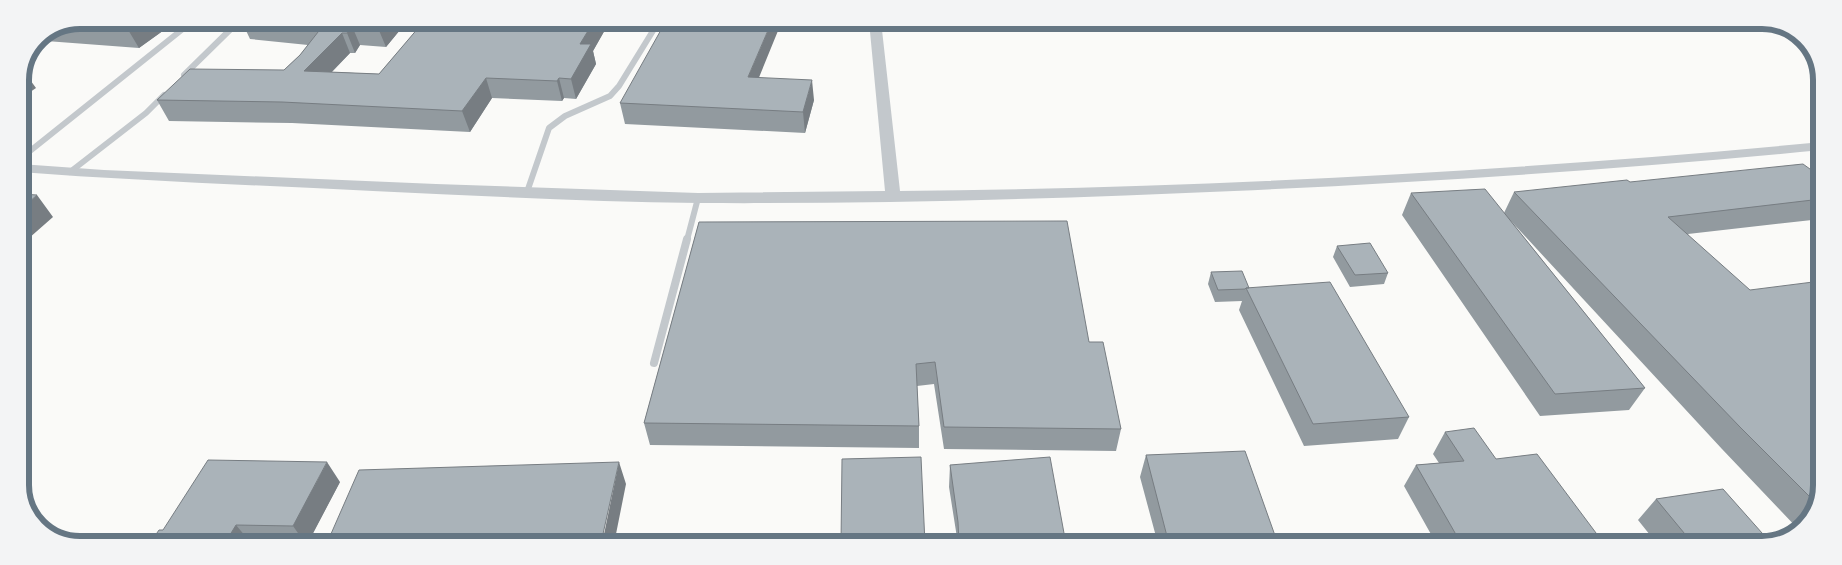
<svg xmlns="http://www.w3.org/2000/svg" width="1842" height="565" viewBox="0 0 1842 565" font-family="'Fira Sans Condensed',sans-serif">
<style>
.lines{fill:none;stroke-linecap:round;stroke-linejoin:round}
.lane-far1{stroke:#c3c8cc;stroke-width:6}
.lane{stroke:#c3c8cc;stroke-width:8}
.street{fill:#c3c8cc;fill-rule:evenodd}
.wall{fill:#929a9f;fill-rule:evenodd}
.shaded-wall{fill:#777d82}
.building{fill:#aab3b9;stroke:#777d82}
.rim{fill:none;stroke:#657683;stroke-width:6}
</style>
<rect width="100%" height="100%" fill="#fafaf8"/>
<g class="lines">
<!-- lane-far1 -->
<path class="lane-far1" d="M 184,75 L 240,20
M 20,159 L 194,20
M 70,172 L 146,113 L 164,95
M 527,192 L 549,128 L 565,116 L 610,96 L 619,86 L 659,21
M 687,240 L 698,198"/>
<!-- lane -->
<path class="lane" d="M 654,363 L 687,239"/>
<!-- street -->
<path class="street" d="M 869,21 L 881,21 L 900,191 C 1207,188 1515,171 1822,142 L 1822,150 C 1626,169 1430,182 1234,191 C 1056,199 877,204 699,203 C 591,202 482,196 373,191 C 255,185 138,181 20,172 L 20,164 L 104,170 L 436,184 L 698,193 L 885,191 Z"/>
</g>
<!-- wall -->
<path class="wall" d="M 80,20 L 178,20 L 139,48 L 46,41 L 38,37 Z
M 241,20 L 620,21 L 610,21 L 593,51 L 596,64 L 576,99 L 564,98 L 562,101 L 492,98 L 470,132 L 292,123 L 169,121 L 157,100 L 284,70 L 300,55 L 308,45 L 250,39 ZM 400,30 L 416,31 L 379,74 L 332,72 L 350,53 L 355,53 L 360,45 L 386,47 Z
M 759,77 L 814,100 L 805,133 L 625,124 L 620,103 Z
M 1821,177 L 1821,219 L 1688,234 L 1820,501 L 1800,531 L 1722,449 L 1510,220 L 1645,388 L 1629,410 L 1540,416 L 1402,215 L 1411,193 L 1504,213 L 1514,192 Z
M 699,222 L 1089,342 L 1121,429 L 1116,451 L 944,449 L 934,384 L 917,386 L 919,426 L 919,448 L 650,445 L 644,423 Z
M 1337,246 L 1388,273 L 1384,284 L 1350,287 L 1333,257 Z
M 1211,272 L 1249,288 L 1409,417 L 1398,439 L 1304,446 L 1239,310 L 1242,301 L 1215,302 L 1208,284 Z
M 1445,432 L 1496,459 L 1605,545 L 1437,545 L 1404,486 L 1416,465 L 1439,463 L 1433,454 Z
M 1146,455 L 1278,544 L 1158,544 L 1140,477 Z
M 950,465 L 1066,544 L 958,544 L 949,487 Z
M 340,482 L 308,542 L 309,543 L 150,543 L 163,530 Z
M 1656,499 L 1763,545 L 1658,545 L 1638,520 Z"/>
<!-- shaded-wall -->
<path class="shaded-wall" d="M 139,20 L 178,20 L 139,48 L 127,28 Z
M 385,20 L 397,20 L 400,30 L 386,47 L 378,28 Z
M 594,21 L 610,21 L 593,51 L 596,64 L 576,99 L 571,79 L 580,44 Z
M 772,21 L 782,21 L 751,97 L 748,77 Z
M 352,26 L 360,45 L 355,53 L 347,33 Z
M 342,33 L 350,53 L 313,91 L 304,71 Z
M 42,35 L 46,41 L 32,50 L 38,37 Z
M 28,77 L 36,88 L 20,99 L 20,83 Z
M 486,78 L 492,98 L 470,132 L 462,111 Z
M 559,78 L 564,98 L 562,101 L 557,81 Z
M 812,80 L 814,100 L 805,133 L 803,112 Z
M 37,195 L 53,217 L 20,246 L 20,210 Z
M 327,462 L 340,482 L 308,543 L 309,543 L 305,543 L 293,526 Z
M 619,462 L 626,484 L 614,544 L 602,544 Z
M 236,525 L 251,543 L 225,543 Z"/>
<!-- building -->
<path class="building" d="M 80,20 L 139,20 L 127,28 L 70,24 Z
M 246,20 L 385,20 L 378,28 L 352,26 L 347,33 L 342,33 L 304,71 L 379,74 L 425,20 L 594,21 L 580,44 L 591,44 L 571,79 L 559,78 L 557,81 L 486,78 L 462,111 L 282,102 L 157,100 L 190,69 L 284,70 L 300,55 L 322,27 Z
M 666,21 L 772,21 L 748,77 L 812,80 L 803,112 L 620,103 Z
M 21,77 L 28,77 L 20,83 L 20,79 Z
M 1803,164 L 1821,177 L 1821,199 L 1668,217 L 1750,290 L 1821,281 L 1820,501 L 1818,505 L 1740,427 L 1514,192 L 1627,180 L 1630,182 Z
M 1485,189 L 1645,388 L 1555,394 L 1411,193 Z
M 20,194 L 37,195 L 20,210 Z
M 1067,221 L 1089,342 L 1103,342 L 1121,429 L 944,427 L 935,362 L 916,364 L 919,426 L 644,423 L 699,222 Z
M 1370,243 L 1388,273 L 1355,275 L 1337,246 Z
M 1242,271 L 1249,288 L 1246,288 L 1245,289 L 1218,290 L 1211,272 Z
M 1330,282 L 1409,417 L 1313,424 L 1246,288 Z
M 1474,428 L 1496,459 L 1537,454 L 1605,545 L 1462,545 L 1416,465 L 1464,461 L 1445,432 Z
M 1245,451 L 1278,544 L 1169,544 L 1146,455 Z
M 921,457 L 925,544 L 841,544 L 842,459 Z
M 1050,457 L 1066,544 L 959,544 L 958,522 L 950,465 Z
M 208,460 L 327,462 L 293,526 L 236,525 L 225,543 L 150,543 L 159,530 L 163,530 Z
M 619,462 L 601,543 L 569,544 L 327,543 L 359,470 Z
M 1723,489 L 1770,542 L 1763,545 L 1694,545 L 1656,499 Z
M 284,541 L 308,542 L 308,543 L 283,543 Z"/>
<!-- crop -->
<path d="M0 0H1842V565H0ZM80 29H1762A51 51 0 0 1 1813 80V485A51 51 0 0 1 1762 536H80A51 51 0 0 1 29 485V80A51 51 0 0 1 80 29Z" fill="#f3f4f5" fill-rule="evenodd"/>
<path class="rim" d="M80 29H1762A51 51 0 0 1 1813 80V485A51 51 0 0 1 1762 536H80A51 51 0 0 1 29 485V80A51 51 0 0 1 80 29Z"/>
</svg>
